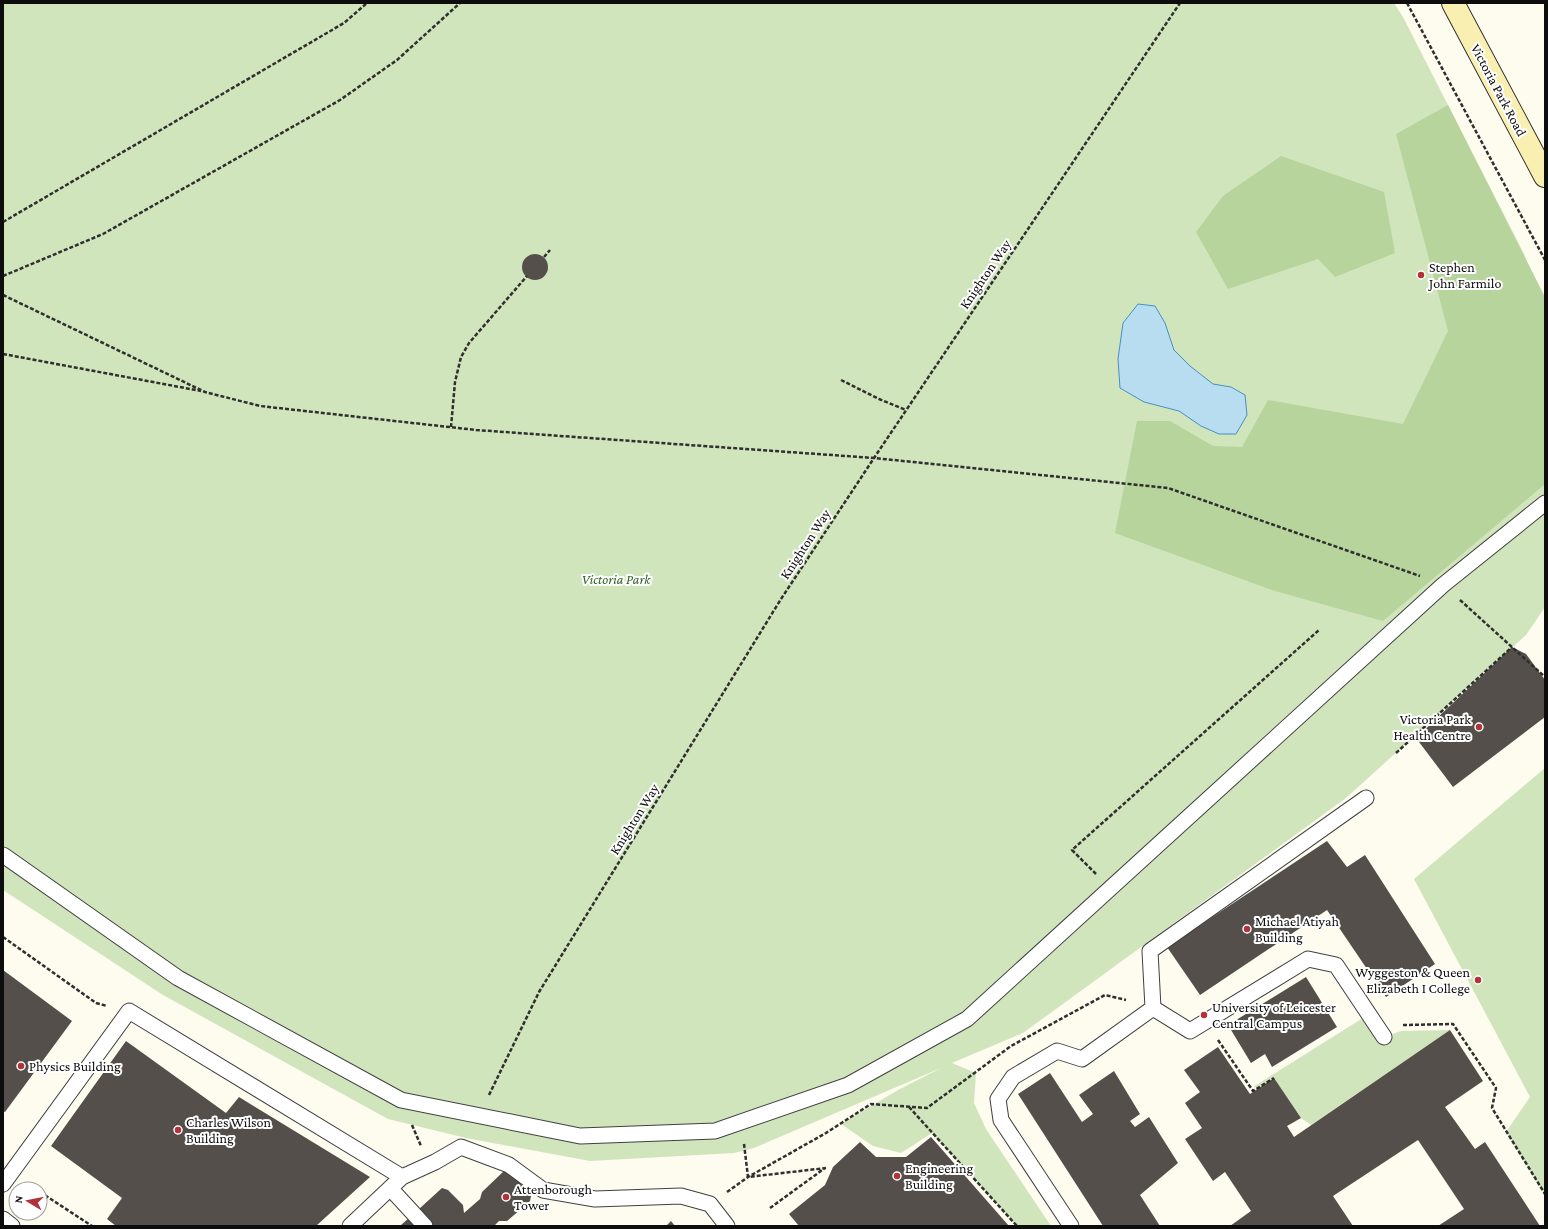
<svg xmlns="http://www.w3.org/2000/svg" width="1548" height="1229" viewBox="0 0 1548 1229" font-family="'Crimson Pro',serif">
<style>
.green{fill:#d1e5bc}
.forest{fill:#b6d49c}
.water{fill:#b8dcf0;stroke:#4691c1}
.building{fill:#554f4b}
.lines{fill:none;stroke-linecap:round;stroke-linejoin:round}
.service-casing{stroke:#404040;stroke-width:17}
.secondary-casing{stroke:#2f2f2f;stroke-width:24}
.path{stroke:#2f2f2f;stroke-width:2.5;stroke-dasharray:4 2;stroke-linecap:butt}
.service{stroke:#fff;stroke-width:15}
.secondary{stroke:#f8efb0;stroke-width:22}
.poi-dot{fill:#b13239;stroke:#fff;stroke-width:1.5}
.labels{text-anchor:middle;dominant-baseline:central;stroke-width:4;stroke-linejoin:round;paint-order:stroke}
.street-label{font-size:14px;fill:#0d0d0d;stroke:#fff}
.poi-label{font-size:14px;fill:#0d0d0d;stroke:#fff;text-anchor:start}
.park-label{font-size:14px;font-style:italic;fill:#305f23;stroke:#fff}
</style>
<rect width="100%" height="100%" fill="#fefbef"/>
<!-- green -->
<path class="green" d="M 3,3 L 1394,3 L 1403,17 L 1524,254 L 1545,306 L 1545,607 L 1526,635 L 1346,798 L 1023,1033 L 952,1063 L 976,1073 L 974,1103 L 986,1129 L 1051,1226 L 1017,1226 L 932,1133 L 901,1153 L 873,1146 L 841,1124 L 898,1090 L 941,1068 L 754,1148 L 734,1153 L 590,1161 L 466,1138 L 388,1119 L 163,995 L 3,890 Z
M 1545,768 L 1545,1195 L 1506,1132 L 1530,1097 L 1414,879 Z
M 1363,1018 L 1384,1037 L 1401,1031 L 1450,1030 L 1311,1125 L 1301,1118 L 1279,1086 L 1253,1087 Z"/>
<!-- forest -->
<path class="forest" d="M 1448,105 L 1545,297 L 1545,484 L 1383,621 L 1275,591 L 1115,533 L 1137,421 L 1170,421 L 1213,446 L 1242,447 L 1268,400 L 1403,424 L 1448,331 L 1396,134 Z
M 1281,156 L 1384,192 L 1395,253 L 1335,277 L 1318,259 L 1228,289 L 1196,232 L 1223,196 Z"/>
<!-- water -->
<path class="water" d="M 1138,304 L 1155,306 L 1165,323 L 1174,350 L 1190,366 L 1213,384 L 1231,387 L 1245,395 L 1247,415 L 1236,434 L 1219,434 L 1201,426 L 1179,411 L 1144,402 L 1120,388 L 1118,359 L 1123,323 Z"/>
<!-- building -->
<path class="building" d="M522 267a13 13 0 1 1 26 0a13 13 0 1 1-26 0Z
M 1512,647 L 1526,654 L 1545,680 L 1545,717 L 1453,787 L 1416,738 Z
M 1327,841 L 1347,867 L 1365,855 L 1435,964 L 1386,997 L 1327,910 L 1200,995 L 1167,947 Z
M 3,970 L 72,1021 L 5,1112 L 3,1111 Z
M 1306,977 L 1337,1027 L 1272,1067 L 1265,1054 L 1251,1063 L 1228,1025 Z
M 1450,1030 L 1483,1081 L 1445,1107 L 1475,1149 L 1485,1142 L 1540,1226 L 1438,1226 L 1464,1209 L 1418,1140 L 1333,1196 L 1353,1226 L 1230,1226 L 1251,1211 L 1225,1172 L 1213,1181 L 1185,1139 L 1202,1128 L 1185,1103 L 1200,1092 L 1184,1070 L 1218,1047 L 1250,1094 L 1274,1078 L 1301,1118 L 1287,1126 L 1294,1137 Z
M 126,1041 L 226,1113 L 239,1097 L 370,1177 L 316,1226 L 116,1226 L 107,1219 L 122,1198 L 51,1146 Z
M 1114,1071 L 1140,1114 L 1130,1121 L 1135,1127 L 1149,1117 L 1178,1163 L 1140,1195 L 1160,1226 L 1103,1226 L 1018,1094 L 1050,1073 L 1082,1122 L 1093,1114 L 1079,1095 Z
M 931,1137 L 1009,1226 L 799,1226 L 789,1214 L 825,1185 L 833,1167 L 860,1142 L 876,1157 L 906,1157 Z
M 505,1170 L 510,1171 L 531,1196 L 530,1201 L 507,1221 L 499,1221 L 494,1226 L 427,1226 L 419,1209 L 442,1188 L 448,1190 L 463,1205 L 464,1213 L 480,1199 L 482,1192 Z
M 411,1216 L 421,1226 L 400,1226 Z
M 671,1221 L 675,1226 L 666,1226 Z"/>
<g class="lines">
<defs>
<path id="service" d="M 3,855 L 178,978 L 401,1100 L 580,1136 L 715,1131 L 848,1085 L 967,1019 L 1443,585 L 1545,503
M 1153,1008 L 1190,1031 L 1308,959 L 1336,965 L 1384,1037
M 3,1184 L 129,1011 L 402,1177
M 390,1188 L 425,1226
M 3,1219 L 12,1226
M 350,1226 L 402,1177 L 435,1162 L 461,1147 L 509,1165 L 543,1190 L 595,1199 L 681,1196 L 710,1204 L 727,1226
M 1071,1226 L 1001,1120 L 998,1099 L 1013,1077 L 1057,1051 L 1082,1059 L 1153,1008 L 1150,951 L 1366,798"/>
<path id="secondary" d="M 1453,3 L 1545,176"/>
</defs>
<!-- service casing -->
<use href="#service" class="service-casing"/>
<!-- secondary casing -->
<use href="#secondary" class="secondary-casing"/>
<!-- path -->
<path class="path" d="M 1407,3 L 1545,260
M 3,222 L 344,23 L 367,3
M 544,257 L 550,250
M 3,276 L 103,234 L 340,100 L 397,60 L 460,3
M 3,295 L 205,392 L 260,406 L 476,430 L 874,458 L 1168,488 L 1420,576
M 3,354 L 201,391
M 841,380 L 879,399 L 906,410
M 451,427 L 455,382 L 461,357 L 469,343 L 527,276
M 1460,600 L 1545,677
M 1396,753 L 1512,647
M 1096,874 L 1072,850 L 1319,630
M 3,937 L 96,1003 L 107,1006
M 1403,1025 L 1453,1024 L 1496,1088 L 1492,1108 L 1545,1194
M 1218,1040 L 1253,1091 L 1274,1078
M 489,1095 L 539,992 L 781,599 L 874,458 L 1180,3
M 909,1107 L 1017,1226
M 412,1125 L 421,1146
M 744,1144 L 748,1177 L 826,1168
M 30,1185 L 35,1189
M 40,1192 L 92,1226
M 727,1192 L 748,1177 L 826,1133 L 871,1104 L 927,1108 L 1011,1046 L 1105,995 L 1126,1000
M 770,1208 L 825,1168"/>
<!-- service -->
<use href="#service" class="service"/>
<!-- secondary -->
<use href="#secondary" class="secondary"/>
</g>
<!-- markers -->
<g class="poi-dot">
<circle cx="1421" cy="275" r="4"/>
<circle cx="1479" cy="727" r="4"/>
<circle cx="1247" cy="929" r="4"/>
<circle cx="1478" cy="980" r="4"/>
<circle cx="1204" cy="1015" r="4"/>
<circle cx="21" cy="1066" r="4"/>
<circle cx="178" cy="1130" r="4"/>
<circle cx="897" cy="1176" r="4"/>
<circle cx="506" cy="1197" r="4"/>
</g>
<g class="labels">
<!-- street labels -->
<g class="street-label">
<text transform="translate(1499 90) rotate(62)">Victoria Park Road</text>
<text transform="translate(985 274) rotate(-56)">Knighton Way</text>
<text transform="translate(805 544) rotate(-57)">Knighton Way</text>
<text transform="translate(634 819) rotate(-58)">Knighton Way</text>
</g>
<!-- poi labels -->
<g class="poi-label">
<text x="1429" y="267">Stephen<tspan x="1429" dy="16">John Farmilo</tspan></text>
<text x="1471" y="719" text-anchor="end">Victoria Park<tspan x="1471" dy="16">Health Centre</tspan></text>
<text x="1255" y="921">Michael Atiyah<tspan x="1255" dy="16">Building</tspan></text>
<text x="1470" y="972" text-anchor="end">Wyggeston &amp; Queen<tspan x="1470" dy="16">Elizabeth I College</tspan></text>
<text x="1212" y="1007">University of Leicester<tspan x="1212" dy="16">Central Campus</tspan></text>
<text x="29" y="1066">Physics Building</text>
<text x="186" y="1122">Charles Wilson<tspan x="186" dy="16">Building</tspan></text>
<text x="905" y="1168">Engineering<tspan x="905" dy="16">Building</tspan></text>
<text x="514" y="1189">Attenborough<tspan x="514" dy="16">Tower</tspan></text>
</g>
<!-- park labels -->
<g class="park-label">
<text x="616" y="579">Victoria Park</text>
</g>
</g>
<!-- border -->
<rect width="1548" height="1229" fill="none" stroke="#0d0d0d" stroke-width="8"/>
<!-- north arrow -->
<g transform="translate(28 1201) rotate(280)"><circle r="19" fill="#ffffff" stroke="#9e9e9e"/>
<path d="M0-3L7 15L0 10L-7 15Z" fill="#b13239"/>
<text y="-6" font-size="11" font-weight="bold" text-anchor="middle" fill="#0d0d0d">N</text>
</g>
</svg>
